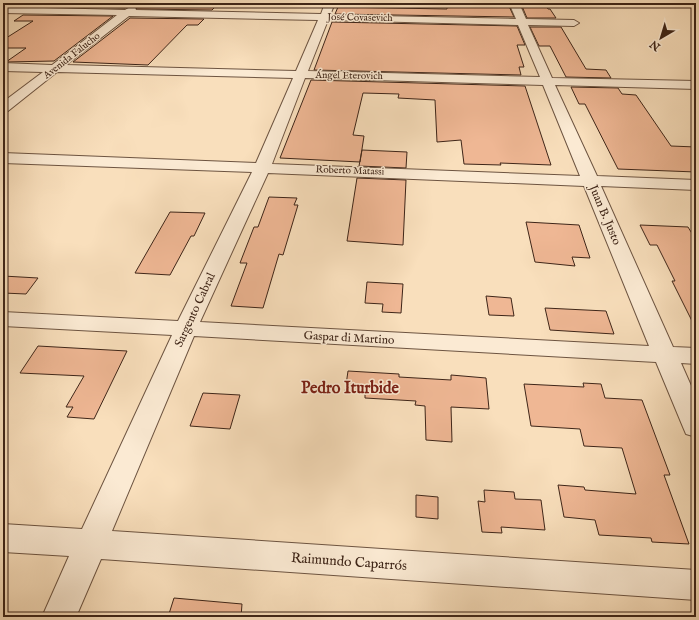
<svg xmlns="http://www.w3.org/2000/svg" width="699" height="620" viewBox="0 0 699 620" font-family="'IM FELL English',serif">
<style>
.building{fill:#efb794;stroke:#3e2518}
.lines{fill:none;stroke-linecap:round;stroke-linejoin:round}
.minor-casing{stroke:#6d5441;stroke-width:2}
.minor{fill:#fbead3;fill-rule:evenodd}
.labels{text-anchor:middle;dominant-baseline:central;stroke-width:3;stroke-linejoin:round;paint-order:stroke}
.far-street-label{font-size:10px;fill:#3e2518;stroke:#fbead3}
.street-label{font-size:12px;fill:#3e2518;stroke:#fbead3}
.near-street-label{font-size:14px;fill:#3e2518;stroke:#fbead3}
.district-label{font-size:16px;font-weight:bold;fill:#7a1f14;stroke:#fbead3}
</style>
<rect width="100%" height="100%" fill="#f9dfbc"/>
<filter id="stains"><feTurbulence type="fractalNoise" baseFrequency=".005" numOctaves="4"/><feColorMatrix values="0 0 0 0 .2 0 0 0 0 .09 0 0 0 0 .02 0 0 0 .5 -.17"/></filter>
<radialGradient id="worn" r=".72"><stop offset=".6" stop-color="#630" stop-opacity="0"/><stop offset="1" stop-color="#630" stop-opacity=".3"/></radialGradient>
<!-- building -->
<path class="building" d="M 44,3 L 174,5 L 172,6 L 215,7 L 212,10 L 137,9 L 132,5 L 125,8 L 38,6 Z
M 447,3 L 508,4 L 514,17 L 335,14 L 338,7 L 447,9 Z
M 521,4 L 545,4 L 548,9 L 550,9 L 556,18 L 527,18 Z
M 23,15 L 113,16 L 54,61 L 6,62 L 26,48 L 3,48 L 3,40 L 33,21 L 14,21 Z
M 130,18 L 204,19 L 198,25 L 187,25 L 148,65 L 73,62 Z
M 332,22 L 517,26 L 525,45 L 517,45 L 524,67 L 519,67 L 521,75 L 314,70 Z
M 530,27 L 561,27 L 586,69 L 606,70 L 611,78 L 566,77 L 550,46 L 539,46 Z
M 311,80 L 525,86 L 551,165 L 500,163 L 501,165 L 464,164 L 461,140 L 437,142 L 435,100 L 398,98 L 399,94 L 363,93 L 353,135 L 364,136 L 360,162 L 280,158 Z
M 571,87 L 618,88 L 622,94 L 636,95 L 671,146 L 696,147 L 696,172 L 618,169 L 585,104 L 579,104 Z
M 362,150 L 407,152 L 406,168 L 359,166 Z
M 357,178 L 406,180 L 403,245 L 347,241 Z
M 269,197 L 297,198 L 294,205 L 298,205 L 283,255 L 279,254 L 263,308 L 231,306 L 247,263 L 240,263 L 254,227 L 258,227 Z
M 170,212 L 205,213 L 194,236 L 191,236 L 170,275 L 135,273 Z
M 526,222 L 579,225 L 590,258 L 572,257 L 575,266 L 535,262 Z
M 640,225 L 688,227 L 696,240 L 696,329 L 672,281 L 675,281 L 657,245 L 650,245 Z
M 3,276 L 38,278 L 26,294 L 3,293 Z
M 367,282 L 403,284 L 401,313 L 382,312 L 383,304 L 365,303 Z
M 486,296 L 511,298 L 514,316 L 489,315 Z
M 545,308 L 606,311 L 614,334 L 550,330 Z
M 38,346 L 127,351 L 94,419 L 67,417 L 73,407 L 66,407 L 84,376 L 20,373 Z
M 348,371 L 399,374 L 399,377 L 451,380 L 451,375 L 486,378 L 489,409 L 451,407 L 452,442 L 426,440 L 425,406 L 415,405 L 416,401 L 365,398 L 365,393 L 345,392 Z
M 583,383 L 601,384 L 605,398 L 642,400 L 670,475 L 664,475 L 689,544 L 652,542 L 651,538 L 599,535 L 595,520 L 564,517 L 558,485 L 584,487 L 585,490 L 636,494 L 622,448 L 584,446 L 580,429 L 531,426 L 524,384 L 584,387 Z
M 203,393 L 240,395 L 230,429 L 190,426 Z
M 484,490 L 514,492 L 515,499 L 541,500 L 545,530 L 501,527 L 502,533 L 482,532 L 478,501 L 485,502 Z
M 416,495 L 438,497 L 438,519 L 416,517 Z
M 174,598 L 242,604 L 241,617 L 168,617 Z"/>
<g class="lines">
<defs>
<path id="minor" d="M 325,3 L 335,3 L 330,15 L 516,19 L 509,3 L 519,3 L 526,19 L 574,20 L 579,23 L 574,26 L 528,25 L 552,78 L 696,81 L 696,89 L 555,85 L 597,176 L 696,180 L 696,190 L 601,186 L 673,347 L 696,348 L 696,364 L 681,363 L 696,397 L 696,437 L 686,434 L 683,427 L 656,362 L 194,336 L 112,531 L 696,570 L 696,600 L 101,559 L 76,617 L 42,617 L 69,556 L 3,552 L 3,524 L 82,529 L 172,335 L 3,326 L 3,312 L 178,321 L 252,172 L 3,163 L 3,153 L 256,163 L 293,78 L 57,72 L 8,111 L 3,112 L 3,102 L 43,72 L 3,71 L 3,63 L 52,65 L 117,15 L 3,13 L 3,7 L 125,10 L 132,6 L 135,7 L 136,10 L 321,14 ZM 129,16 L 318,20 L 296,71 L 66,65 ZM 328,20 L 518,25 L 540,77 L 308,71 ZM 305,78 L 543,85 L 580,176 L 272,164 ZM 268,173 L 584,186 L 649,346 L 200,322 Z"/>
</defs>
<!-- minor casing -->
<use href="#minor" class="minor-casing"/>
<!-- minor -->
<use href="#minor" class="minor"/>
</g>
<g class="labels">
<!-- far-street labels -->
<g class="far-street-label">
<text transform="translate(360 18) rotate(1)">José Covasevich</text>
<text transform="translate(72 56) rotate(-38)">Avenida Falucho</text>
<text transform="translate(349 76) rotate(1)">Ángel Eterovich</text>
<text transform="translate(350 171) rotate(2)">Roberto Matassi</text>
</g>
<!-- street labels -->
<g class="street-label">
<text transform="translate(605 215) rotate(67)">Juan B. Justo</text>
<text transform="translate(195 310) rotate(-65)">Sargento Cabral</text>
<text transform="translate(349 338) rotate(3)">Gaspar di Martino</text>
</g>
<!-- near-street labels -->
<g class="near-street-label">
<text transform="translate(349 562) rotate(4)">Raimundo Caparrós</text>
</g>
<!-- district labels -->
<g class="district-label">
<text x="350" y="389">Pedro Iturbide</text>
</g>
</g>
<!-- margin -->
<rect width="699" height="620" fill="none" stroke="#f9dfbc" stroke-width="16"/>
<rect x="4" y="4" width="691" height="612" fill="none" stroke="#3e2518" stroke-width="2"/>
<rect x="8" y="8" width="683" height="604" fill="none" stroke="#3e2518"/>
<!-- north arrow -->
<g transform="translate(661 38) rotate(218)" stroke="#fbead3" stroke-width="3" paint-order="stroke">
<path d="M0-3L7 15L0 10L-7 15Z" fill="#3e2518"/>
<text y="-6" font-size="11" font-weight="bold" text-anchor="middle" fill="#3e2518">N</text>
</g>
<rect width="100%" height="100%" filter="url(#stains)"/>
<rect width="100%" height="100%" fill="url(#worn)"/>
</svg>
